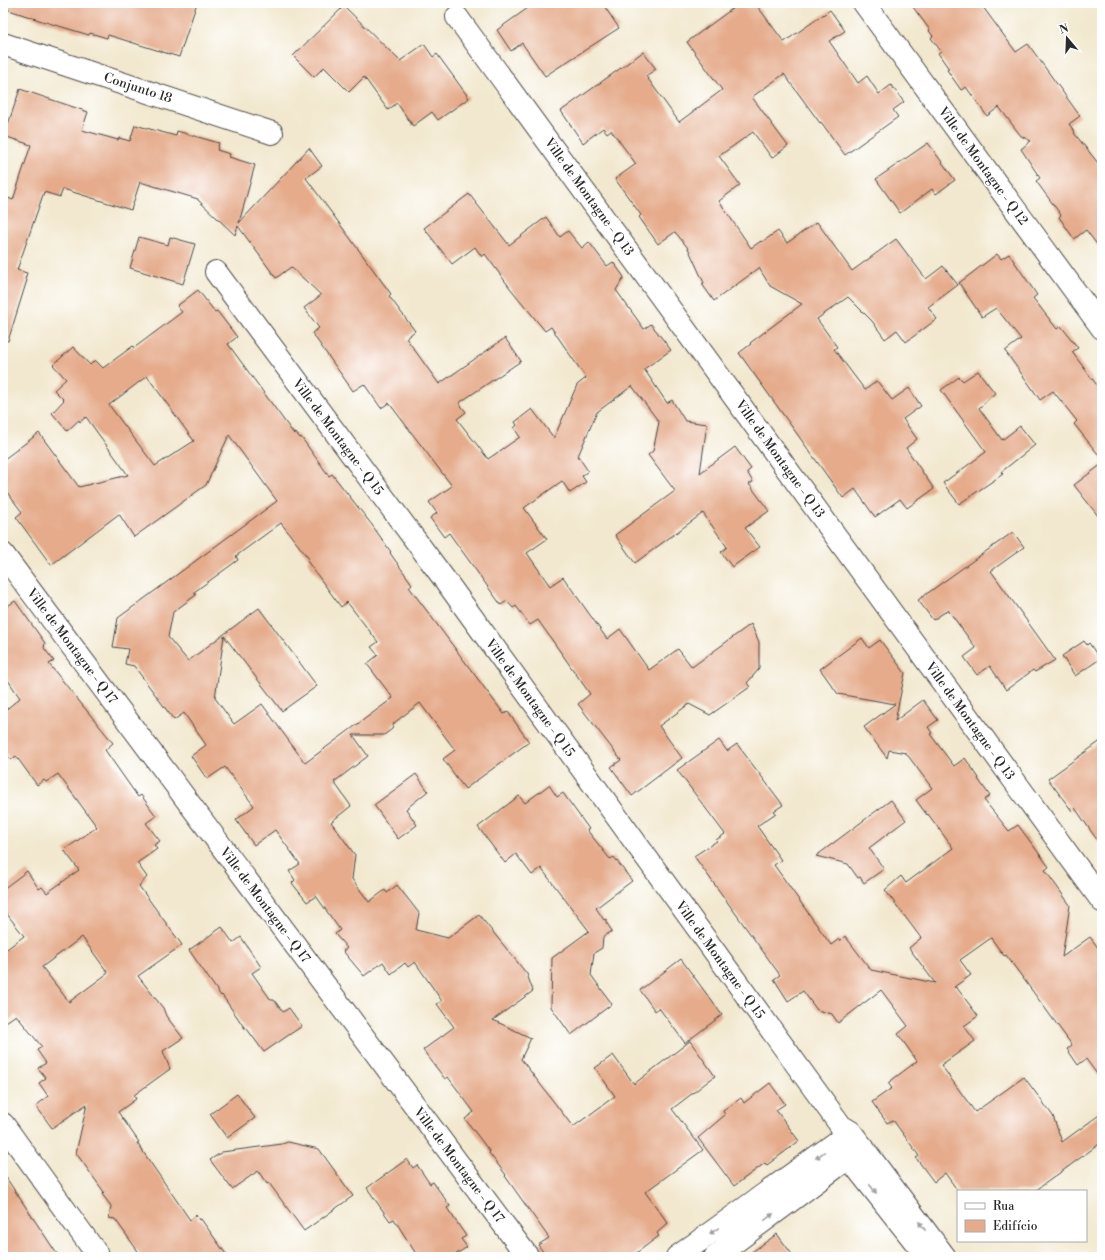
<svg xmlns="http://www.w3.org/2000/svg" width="1105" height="1260" viewBox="0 0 1105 1260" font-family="'Libre Bodoni',serif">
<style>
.building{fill:#e5ab8b;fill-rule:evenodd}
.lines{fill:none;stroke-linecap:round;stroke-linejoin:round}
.minor-casing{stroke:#494744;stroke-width:24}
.minor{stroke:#fff;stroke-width:22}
.oneway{fill:#a0a0a0}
.labels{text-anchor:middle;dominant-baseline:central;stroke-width:3;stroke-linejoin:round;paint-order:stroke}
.street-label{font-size:13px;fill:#2b2b2b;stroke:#fff}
</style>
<rect width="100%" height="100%" fill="#fff"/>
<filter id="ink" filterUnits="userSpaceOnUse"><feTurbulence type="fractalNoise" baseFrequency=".025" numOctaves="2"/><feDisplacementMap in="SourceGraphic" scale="8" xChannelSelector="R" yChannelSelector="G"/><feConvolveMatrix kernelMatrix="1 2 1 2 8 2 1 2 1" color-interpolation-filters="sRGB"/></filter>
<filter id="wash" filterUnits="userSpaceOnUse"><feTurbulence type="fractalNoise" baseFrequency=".012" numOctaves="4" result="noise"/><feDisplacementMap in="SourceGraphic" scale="16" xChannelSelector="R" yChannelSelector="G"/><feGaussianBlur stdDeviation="0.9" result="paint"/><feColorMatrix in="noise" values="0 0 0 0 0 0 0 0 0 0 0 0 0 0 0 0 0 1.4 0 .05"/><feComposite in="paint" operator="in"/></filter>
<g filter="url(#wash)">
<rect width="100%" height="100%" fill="#f2e8cf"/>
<g id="blocks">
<!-- building -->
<path class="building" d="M 3,3 L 197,3 L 179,57 L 108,35 L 107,38 L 90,33 L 89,35 L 42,21 L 3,8 Z
M 535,3 L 602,3 L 619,28 L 545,76 L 522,43 L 511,51 L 497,30 Z
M 740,3 L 755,3 L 784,42 L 830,10 L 845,31 L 829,41 L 858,83 L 867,76 L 879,94 L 891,85 L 904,102 L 893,110 L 898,117 L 845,155 L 821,122 L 820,123 L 784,74 L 752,97 L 788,146 L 772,158 L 753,132 L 719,156 L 740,185 L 719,201 L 751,248 L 761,241 L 762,242 L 778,231 L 787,243 L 817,222 L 852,271 L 896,239 L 926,279 L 943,266 L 958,285 L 928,307 L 937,319 L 906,342 L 897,330 L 885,339 L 872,321 L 848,297 L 817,319 L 837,347 L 834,349 L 865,390 L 877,381 L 892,400 L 909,388 L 921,406 L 903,419 L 917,439 L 906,448 L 934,489 L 907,508 L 900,499 L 875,517 L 855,489 L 843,498 L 739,353 L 751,344 L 750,343 L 802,304 L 770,286 L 759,268 L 714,301 L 702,284 L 704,283 L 688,248 L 675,232 L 658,244 L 639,217 L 641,215 L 615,179 L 636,164 L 611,130 L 607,133 L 603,128 L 583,143 L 561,111 L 643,52 L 656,69 L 646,76 L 679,122 L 722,90 L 687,42 Z
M 910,3 L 980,3 L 1016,52 L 1028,44 L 1080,116 L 1069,124 L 1075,132 L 1074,133 L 1102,168 L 1102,251 L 1086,230 L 1074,239 L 1059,217 L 1061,215 L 1036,181 L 1040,178 L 1021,149 L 1031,141 L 1021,136 L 999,107 L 987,116 L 966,87 L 961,90 L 947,70 L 949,69 L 938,53 L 941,51 L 931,38 L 933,36 L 929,31 L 930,30 Z
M 344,6 L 400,61 L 424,44 L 433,57 L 437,54 L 469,98 L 438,120 L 432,112 L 413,126 L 397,103 L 388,110 L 364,77 L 349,92 L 324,67 L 314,77 L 293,56 Z
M 20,89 L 88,112 L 82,130 L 118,140 L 119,138 L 130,141 L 135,125 L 176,136 L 177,131 L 219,143 L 217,150 L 230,154 L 229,157 L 255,165 L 239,223 L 309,148 L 322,166 L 306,178 L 391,294 L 389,296 L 415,331 L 406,338 L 439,384 L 505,338 L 521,361 L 459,403 L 466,412 L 457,419 L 488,459 L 520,437 L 514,428 L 517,425 L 515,422 L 532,409 L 554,438 L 577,385 L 586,378 L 551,327 L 545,331 L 510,288 L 485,254 L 482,257 L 475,247 L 452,264 L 424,228 L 469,194 L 509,245 L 546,217 L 560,237 L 568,231 L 582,248 L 589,242 L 607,266 L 613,262 L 624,277 L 616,290 L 644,329 L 651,324 L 671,350 L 644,369 L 667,403 L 672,400 L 685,421 L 707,424 L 700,473 L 735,447 L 751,469 L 747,472 L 753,482 L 749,484 L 769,511 L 745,528 L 760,547 L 732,567 L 721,552 L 727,547 L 703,513 L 635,563 L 615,535 L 675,491 L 648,455 L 653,451 L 659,422 L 632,386 L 597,412 L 578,456 L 588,471 L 582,476 L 586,482 L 570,493 L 562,481 L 524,508 L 547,539 L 527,553 L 550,586 L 563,577 L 607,639 L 620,629 L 649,670 L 678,649 L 692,667 L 751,624 L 759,642 L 759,669 L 747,683 L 750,687 L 710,715 L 689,704 L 659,726 L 682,758 L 632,796 L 611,767 L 621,760 L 578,704 L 590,694 L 538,620 L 530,625 L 516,606 L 513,608 L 507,601 L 501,605 L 449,533 L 444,537 L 430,518 L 437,513 L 429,502 L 452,486 L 389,403 L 381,408 L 364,384 L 353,391 L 312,333 L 319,328 L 304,308 L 321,295 L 291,267 L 276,278 L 238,226 L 235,235 L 198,200 L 198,199 L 140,182 L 131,210 L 63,189 L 60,197 L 44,192 L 17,270 L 27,273 L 25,279 L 27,280 L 8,341 L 3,340 L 3,196 L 13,200 L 31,145 L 4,136 Z
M 928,143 L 955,180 L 936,194 L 932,189 L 900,213 L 876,179 Z
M 139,237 L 168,245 L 170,237 L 195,244 L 183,284 L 130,268 Z
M 997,254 L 1001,259 L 1009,254 L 1037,295 L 1033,298 L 1057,329 L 1061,326 L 1078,348 L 1072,352 L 1102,392 L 1102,459 L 1074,424 L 1077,421 L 1053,391 L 1040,400 L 1029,384 L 1005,351 L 1021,339 L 996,308 L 982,317 L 959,283 Z
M 198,290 L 215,312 L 217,311 L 237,337 L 228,344 L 294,434 L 296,433 L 300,438 L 301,437 L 329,476 L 332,474 L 372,525 L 391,552 L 390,553 L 412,584 L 409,587 L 504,714 L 508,712 L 529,742 L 465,789 L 443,759 L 455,750 L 420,703 L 394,723 L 392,729 L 384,735 L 353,735 L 368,756 L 334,782 L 351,806 L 331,822 L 355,855 L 352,879 L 369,902 L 385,890 L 387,893 L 397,885 L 419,913 L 416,930 L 448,938 L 479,915 L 527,974 L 533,991 L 493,1020 L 531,1038 L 521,1059 L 573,1127 L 615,1096 L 595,1068 L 613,1055 L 634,1084 L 690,1041 L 715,1076 L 672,1109 L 703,1150 L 645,1192 L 668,1223 L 657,1233 L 659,1236 L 631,1257 L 547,1257 L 538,1245 L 549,1238 L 505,1176 L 506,1175 L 489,1153 L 490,1152 L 465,1119 L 474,1112 L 448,1077 L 445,1079 L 423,1050 L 454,1027 L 437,1004 L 442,1001 L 415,962 L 408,967 L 405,963 L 391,974 L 383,962 L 364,976 L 343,951 L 347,948 L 335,934 L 340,930 L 316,896 L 307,902 L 292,883 L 295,880 L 289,871 L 300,864 L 275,830 L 254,845 L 236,820 L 254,806 L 225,767 L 207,779 L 191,756 L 206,745 L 184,713 L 174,720 L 134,666 L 125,664 L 128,649 L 113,647 L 118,618 L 277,501 L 229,435 L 206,485 L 134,537 L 119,514 L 51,565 L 16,517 L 22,512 L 3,487 L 3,460 L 39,433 L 79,487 L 128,475 L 86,417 L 80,422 L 79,420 L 67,431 L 52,413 L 64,400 L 54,390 L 66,379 L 53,365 L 73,347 L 90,365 L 95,360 L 103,368 L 133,346 L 134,348 L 182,312 L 177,306 ZM 147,376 L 194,441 L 155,466 L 109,405 ZM 281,523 L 309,559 L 307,561 L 341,607 L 347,602 L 378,642 L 371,647 L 378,655 L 367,664 L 393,698 L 305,763 L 262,704 L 234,724 L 215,698 L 224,636 L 282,711 L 317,686 L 259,608 L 188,661 L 168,637 L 173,612 L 196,595 L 194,592 L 238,560 L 236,556 Z
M 978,371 L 995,393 L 979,408 L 1002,440 L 1020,426 L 1035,445 L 1001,472 L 1003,474 L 959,504 L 943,483 L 986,452 L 941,390 L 959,377 L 963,381 Z
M 1102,464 L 1102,521 L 1074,485 Z
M 1013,532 L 1024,547 L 991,571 L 1055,660 L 1035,672 L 1033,670 L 1006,690 L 990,666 L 977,675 L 964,657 L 976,648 L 948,610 L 933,620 L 918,600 Z
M 15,601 L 45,643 L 44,648 L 54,661 L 49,664 L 113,743 L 105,750 L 138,797 L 141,795 L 156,816 L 146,823 L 160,841 L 154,845 L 157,849 L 137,863 L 147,877 L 139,886 L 182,945 L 138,976 L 163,1008 L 166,1016 L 183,1038 L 163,1051 L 170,1069 L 134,1095 L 136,1099 L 118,1112 L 139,1142 L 137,1143 L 190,1220 L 196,1215 L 199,1220 L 201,1219 L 228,1257 L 142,1257 L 115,1219 L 109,1218 L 111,1206 L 102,1194 L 104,1192 L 76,1153 L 87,1104 L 52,1128 L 36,1106 L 48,1096 L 39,1083 L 46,1078 L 38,1068 L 46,1063 L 37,1050 L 42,1047 L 16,1015 L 3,1024 L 3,952 L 24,936 L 3,909 L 3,889 L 27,871 L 39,889 L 42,887 L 47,893 L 79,870 L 64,850 L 97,827 L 58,774 L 46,782 L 44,780 L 37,785 L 16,756 L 11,760 L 3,750 L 3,712 L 20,698 L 3,673 L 3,609 ZM 82,937 L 108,973 L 69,1002 L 42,967 Z
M 862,638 L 869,648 L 880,640 L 905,673 L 895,721 L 923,700 L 938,720 L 928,727 L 932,733 L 930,734 L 954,766 L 965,758 L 979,778 L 978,779 L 990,796 L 984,800 L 1009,831 L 1018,825 L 1049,867 L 1045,870 L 1070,905 L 1062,957 L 1090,937 L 1102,953 L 1102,1081 L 1086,1059 L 1078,1065 L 1067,1049 L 1072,1045 L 1006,955 L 1004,956 L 991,938 L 960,960 L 971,975 L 954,987 L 957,988 L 978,1016 L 964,1026 L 975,1041 L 941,1065 L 975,1112 L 1024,1077 L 1053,1116 L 1062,1142 L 1102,1113 L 1102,1142 L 1035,1191 L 958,1191 L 945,1173 L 934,1182 L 916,1158 L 919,1156 L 893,1120 L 887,1123 L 872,1102 L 892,1088 L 888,1083 L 917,1061 L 898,1034 L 908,1026 L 881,990 L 838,1023 L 832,1014 L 817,1010 L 803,991 L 788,1001 L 774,979 L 780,975 L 694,856 L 717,841 L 716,840 L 725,834 L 677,770 L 719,740 L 727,751 L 737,744 L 783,805 L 774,811 L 776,813 L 757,826 L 781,860 L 774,865 L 831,945 L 839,939 L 840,941 L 845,936 L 871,970 L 935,983 L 909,948 L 921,938 L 885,890 L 901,876 L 906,883 L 953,848 L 928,814 L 927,815 L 916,800 L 932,788 L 906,753 L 889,750 L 887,758 L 864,727 L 895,704 L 838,694 L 820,669 Z
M 1084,641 L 1087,645 L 1089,643 L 1100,659 L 1075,676 L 1062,656 Z
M 1102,740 L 1102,847 L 1075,808 L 1072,811 L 1048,779 Z
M 416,774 L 428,791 L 406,809 L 417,825 L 398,839 L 374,805 Z
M 549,785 L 557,797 L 563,793 L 589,829 L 587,830 L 610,859 L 614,857 L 632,881 L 596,908 L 604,920 L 606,919 L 606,922 L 612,931 L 603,937 L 602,948 L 594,953 L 591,975 L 612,1004 L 571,1035 L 551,1007 L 552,958 L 589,931 L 541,868 L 532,875 L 516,854 L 505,863 L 478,827 L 519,796 L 525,803 Z
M 891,800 L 906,820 L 869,848 L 884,869 L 864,883 L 860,877 L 858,878 L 848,864 L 816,856 Z
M 222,927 L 233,943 L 241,937 L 261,967 L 252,973 L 271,1000 L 274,1000 L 283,1012 L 289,1008 L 302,1026 L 264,1052 L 247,1029 L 246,1030 L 222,995 L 221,996 L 189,950 Z
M 681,959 L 722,1015 L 685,1043 L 659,1008 L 655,1011 L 640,990 Z
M 770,1083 L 785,1104 L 776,1110 L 799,1141 L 767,1165 L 765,1163 L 734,1186 L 698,1138 L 725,1115 L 723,1111 L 741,1098 L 744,1103 Z
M 237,1094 L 255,1118 L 227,1138 L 210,1114 Z
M 288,1142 L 319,1149 L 353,1196 L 304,1231 L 269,1183 L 267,1184 L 258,1171 L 232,1189 L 210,1160 L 222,1152 L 282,1144 Z
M 407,1159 L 413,1168 L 417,1165 L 430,1184 L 433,1182 L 450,1206 L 447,1208 L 466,1236 L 461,1239 L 467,1247 L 452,1257 L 418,1257 L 394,1219 L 390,1221 L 367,1188 Z
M 3,1173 L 59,1257 L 3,1257 Z
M 777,1234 L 794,1257 L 745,1257 Z"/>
</g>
</g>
<g filter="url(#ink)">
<use href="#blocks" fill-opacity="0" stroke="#494744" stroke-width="1"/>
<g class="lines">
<defs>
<path id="minor" d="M 864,3 L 1102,328
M 457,17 L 1102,901
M 3,44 L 272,133
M 216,272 L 445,580 L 841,1126 L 851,1132 L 945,1257
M 3,554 L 528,1257
M 3,1124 L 99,1257
M 843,1145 L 849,1158 L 927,1257
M 677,1257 L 851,1132
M 715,1257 L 863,1147"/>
</defs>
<!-- minor casing -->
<use href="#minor" class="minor-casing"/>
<!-- minor -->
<use href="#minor" class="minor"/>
</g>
<!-- one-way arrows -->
<defs><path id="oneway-solid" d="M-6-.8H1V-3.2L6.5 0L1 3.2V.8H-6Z"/></defs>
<g class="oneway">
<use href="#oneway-solid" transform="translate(820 1155) rotate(145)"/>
<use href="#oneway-solid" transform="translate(873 1189) rotate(52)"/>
<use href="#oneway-solid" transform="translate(769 1217) rotate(-37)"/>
<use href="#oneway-solid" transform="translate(922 1226) rotate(-127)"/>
<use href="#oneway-solid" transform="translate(714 1231) rotate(145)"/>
</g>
</g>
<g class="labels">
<!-- street labels -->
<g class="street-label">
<text transform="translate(138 88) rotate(18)">Conjunto 18</text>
<text transform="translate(983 166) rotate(54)">Ville de Montagne - Q 12</text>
<text transform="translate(589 197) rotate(54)">Ville de Montagne - Q 13</text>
<text transform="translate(338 437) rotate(53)">Ville de Montagne - Q 15</text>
<text transform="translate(780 459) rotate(54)">Ville de Montagne - Q 13</text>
<text transform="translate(72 646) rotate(53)">Ville de Montagne - Q 17</text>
<text transform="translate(530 698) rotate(54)">Ville de Montagne - Q 15</text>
<text transform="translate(970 721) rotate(54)">Ville de Montagne - Q 13</text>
<text transform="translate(265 905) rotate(53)">Ville de Montagne - Q 17</text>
<text transform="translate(720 960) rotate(54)">Ville de Montagne - Q 15</text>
<text transform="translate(459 1165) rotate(53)">Ville de Montagne - Q 17</text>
</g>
</g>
<!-- margin -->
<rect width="1105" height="1260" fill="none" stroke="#fff" stroke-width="16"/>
<!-- legend -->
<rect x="957" y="1190" width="130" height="52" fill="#ffffff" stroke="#aaaaaa"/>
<rect x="965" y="1203" width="20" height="6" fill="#ffffff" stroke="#aaaaaa"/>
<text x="993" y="1210" font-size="12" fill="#2b2b2b">Rua</text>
<rect x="965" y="1220" width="20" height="12" fill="#e5ab8b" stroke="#aaaaaa"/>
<text x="993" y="1230" font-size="12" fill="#2b2b2b">Edifício</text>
<!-- north arrow -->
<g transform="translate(1067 38) rotate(341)" stroke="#ffffff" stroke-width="3" paint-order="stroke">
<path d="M0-3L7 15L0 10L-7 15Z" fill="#2b2b2b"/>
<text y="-6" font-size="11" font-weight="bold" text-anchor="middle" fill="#2b2b2b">N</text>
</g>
</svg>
